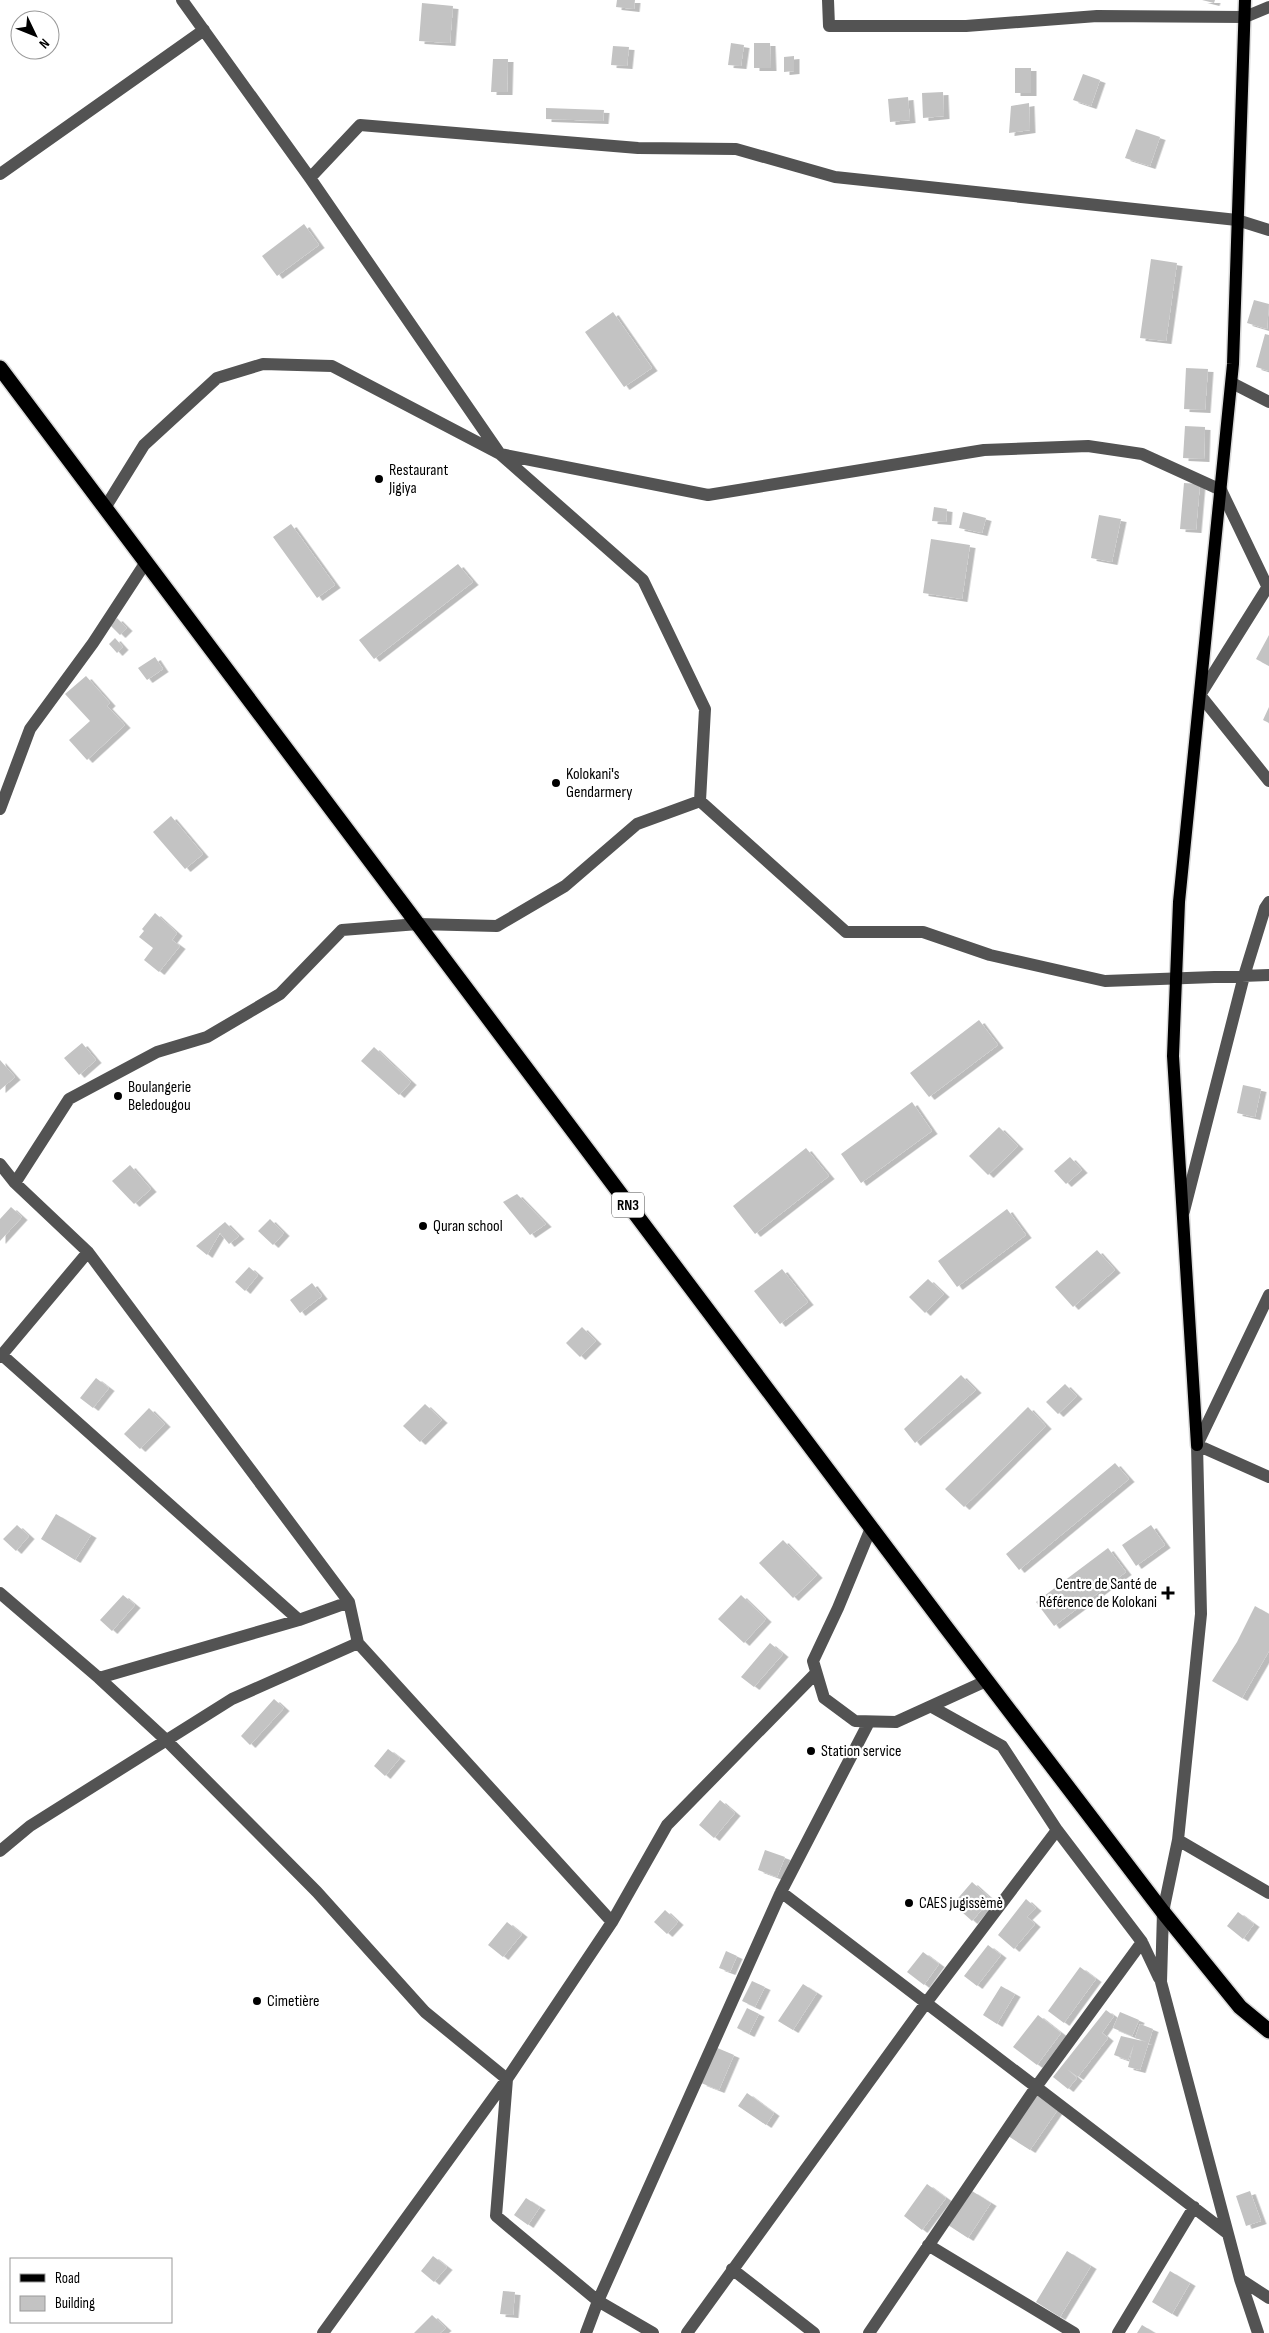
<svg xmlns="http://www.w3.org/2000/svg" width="1269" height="2333" viewBox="0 0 1269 2333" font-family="'Sofia Sans Condensed',sans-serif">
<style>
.building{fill:#c3c3c3;filter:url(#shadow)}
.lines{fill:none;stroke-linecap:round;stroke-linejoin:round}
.major-casing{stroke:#dbdbdb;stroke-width:15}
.highway-casing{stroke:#dbdbdb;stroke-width:18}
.minor{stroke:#535353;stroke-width:12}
.major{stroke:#000;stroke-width:12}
.highway{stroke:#000;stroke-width:15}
.poi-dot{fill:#000;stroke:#fff;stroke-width:2}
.labels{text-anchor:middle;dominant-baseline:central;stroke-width:4.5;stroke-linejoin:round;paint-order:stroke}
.shield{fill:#fff;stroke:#4c4c4c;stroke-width:1}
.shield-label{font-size:15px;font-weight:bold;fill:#000}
.poi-label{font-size:16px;fill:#000;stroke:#fff;text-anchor:start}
</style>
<defs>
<filter id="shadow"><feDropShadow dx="5.5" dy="3" stdDeviation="0" flood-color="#0004"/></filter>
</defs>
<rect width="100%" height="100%" fill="#fff"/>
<!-- building -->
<path class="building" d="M 617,0 L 635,0 L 634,9 L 616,7 Z
M 1202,0 L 1215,0 L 1214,3 Z
M 422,3 L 453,6 L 450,43 L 419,41 Z
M 731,43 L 744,45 L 741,66 L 728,65 Z
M 754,43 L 770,43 L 771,68 L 754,68 Z
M 613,46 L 629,47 L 627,66 L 611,65 Z
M 794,56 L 794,71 L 784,72 L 784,57 Z
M 493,59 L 508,59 L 507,92 L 491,92 Z
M 1015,68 L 1031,68 L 1031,93 L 1015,93 Z
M 1083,74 L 1100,80 L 1091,106 L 1073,100 Z
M 943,92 L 944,116 L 923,118 L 922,93 Z
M 908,97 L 910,120 L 890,122 L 888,99 Z
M 1029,103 L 1030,130 L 1009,133 L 1011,106 Z
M 546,108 L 604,110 L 603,121 L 546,119 Z
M 1136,129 L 1160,137 L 1150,166 L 1125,158 Z
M 304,224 L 319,245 L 277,276 L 262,256 Z
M 1151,259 L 1177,263 L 1166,341 L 1140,338 Z
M 1254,300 L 1269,304 L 1267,329 L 1247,323 Z
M 613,312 L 652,368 L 624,387 L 585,332 Z
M 1265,334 L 1269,335 L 1269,371 L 1256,367 Z
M 1186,368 L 1208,369 L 1205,410 L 1184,409 Z
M 1185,426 L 1205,427 L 1204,459 L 1183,458 Z
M 1184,483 L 1200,484 L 1196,530 L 1180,529 Z
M 934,507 L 947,509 L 946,522 L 932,521 Z
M 963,512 L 986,518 L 982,533 L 959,528 Z
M 1099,515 L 1121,519 L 1112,562 L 1091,558 Z
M 291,524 L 335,585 L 317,598 L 273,537 Z
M 931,539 L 970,545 L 962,599 L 923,593 Z
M 458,564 L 473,582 L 374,659 L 359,640 Z
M 117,618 L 127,628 L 120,635 L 110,625 Z
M 1269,635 L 1269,666 L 1256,659 Z
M 115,638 L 123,647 L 117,653 L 109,644 Z
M 155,657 L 163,669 L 147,680 L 138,668 Z
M 86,676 L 110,703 L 107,706 L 125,725 L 87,760 L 69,740 L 90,721 L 65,694 Z
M 1269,707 L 1269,723 L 1263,720 Z
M 171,816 L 203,854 L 185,869 L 153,832 Z
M 155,913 L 177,933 L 172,940 L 180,946 L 159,972 L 144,960 L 153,948 L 139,937 L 144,931 L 142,929 Z
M 979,1020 L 998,1045 L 929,1097 L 910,1073 Z
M 82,1043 L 96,1060 L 79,1075 L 64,1058 Z
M 374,1047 L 411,1082 L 399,1095 L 361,1061 Z
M 0,1060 L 15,1077 L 0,1090 Z
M 1243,1085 L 1261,1089 L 1255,1117 L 1237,1113 Z
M 912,1102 L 932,1131 L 861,1183 L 841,1154 Z
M 999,1127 L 1018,1146 L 988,1175 L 969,1156 Z
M 806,1148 L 829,1176 L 755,1234 L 733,1206 Z
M 1070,1157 L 1082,1170 L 1066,1184 L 1054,1171 Z
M 130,1165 L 151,1189 L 134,1204 L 112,1181 Z
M 517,1194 L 546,1224 L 530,1235 L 503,1202 Z
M 11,1207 L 22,1217 L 0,1241 L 0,1219 Z
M 1007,1209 L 1026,1235 L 957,1287 L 938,1261 Z
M 270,1219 L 284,1233 L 273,1245 L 258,1231 Z
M 225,1222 L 239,1236 L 229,1244 L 220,1233 L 207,1255 L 196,1246 Z
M 1097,1250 L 1115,1270 L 1073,1307 L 1055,1287 Z
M 249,1267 L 258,1275 L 245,1291 L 235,1282 Z
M 782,1269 L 808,1302 L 780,1324 L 754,1291 Z
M 928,1279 L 944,1294 L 925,1313 L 909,1297 Z
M 312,1283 L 322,1296 L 300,1313 L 290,1300 Z
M 582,1327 L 596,1341 L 580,1357 L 566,1343 Z
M 961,1375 L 976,1390 L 915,1443 L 904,1429 Z
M 96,1378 L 109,1388 L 93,1408 L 80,1398 Z
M 1065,1384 L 1077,1396 L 1058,1414 L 1046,1402 Z
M 425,1404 L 442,1420 L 420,1442 L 403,1426 Z
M 1028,1407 L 1046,1426 L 964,1507 L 945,1489 Z
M 149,1408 L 165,1424 L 140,1449 L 124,1434 Z
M 1115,1463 L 1129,1479 L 1019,1570 L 1006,1554 Z
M 56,1514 L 91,1535 L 75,1560 L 41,1539 Z
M 17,1525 L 29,1536 L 16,1551 L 3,1539 Z
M 1151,1525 L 1165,1545 L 1136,1566 L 1122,1545 Z
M 783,1540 L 817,1575 L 793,1598 L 759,1563 Z
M 1108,1548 L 1126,1572 L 1054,1626 L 1036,1602 Z
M 123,1595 L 135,1605 L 112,1631 L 100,1620 Z
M 741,1595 L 766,1619 L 744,1643 L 718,1619 Z
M 1255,1606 L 1269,1614 L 1269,1651 L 1242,1698 L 1212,1681 L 1237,1642 Z
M 770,1643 L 783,1654 L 754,1687 L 741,1677 Z
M 274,1699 L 284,1708 L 250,1745 L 241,1736 Z
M 388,1749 L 400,1758 L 385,1776 L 374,1766 Z
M 720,1800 L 735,1813 L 714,1838 L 699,1825 Z
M 765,1850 L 785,1857 L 777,1877 L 758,1870 Z
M 972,1882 L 991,1899 L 972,1921 L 953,1904 Z
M 1026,1899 L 1036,1908 L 1027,1917 L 1035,1924 L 1014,1949 L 998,1935 Z
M 665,1910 L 678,1922 L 667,1934 L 654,1922 Z
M 1238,1912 L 1254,1924 L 1243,1939 L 1227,1926 Z
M 507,1922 L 522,1934 L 503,1957 L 488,1945 Z
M 988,1945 L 1001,1955 L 977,1986 L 964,1976 Z
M 726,1951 L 737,1956 L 730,1972 L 719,1968 Z
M 923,1952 L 939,1964 L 924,1985 L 907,1972 Z
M 1080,1967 L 1096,1979 L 1064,2023 L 1048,2011 Z
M 752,1981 L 765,1987 L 755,2007 L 742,2001 Z
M 803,1984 L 817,1993 L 793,2030 L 778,2021 Z
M 1001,1986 L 1015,1994 L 997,2024 L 983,2015 Z
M 747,2008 L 759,2014 L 749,2034 L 737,2028 Z
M 1106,2010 L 1114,2016 L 1102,2033 L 1108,2038 L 1078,2077 L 1067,2069 L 1077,2078 L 1068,2089 L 1053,2077 Z
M 1120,2012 L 1139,2020 L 1132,2036 L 1113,2028 Z
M 1038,2015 L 1061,2033 L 1037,2065 L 1013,2047 Z
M 1140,2024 L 1153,2029 L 1140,2070 L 1128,2067 L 1134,2044 L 1128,2060 L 1114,2055 L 1121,2036 L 1147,2042 L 1135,2038 Z
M 715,2047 L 734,2055 L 719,2090 L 701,2083 Z
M 747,2093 L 774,2113 L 766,2125 L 738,2106 Z
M 1037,2093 L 1059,2108 L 1030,2150 L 1008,2136 Z
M 927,2184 L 946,2198 L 922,2230 L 904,2216 Z
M 972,2191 L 991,2203 L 968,2238 L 948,2225 Z
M 1250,2191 L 1261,2221 L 1246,2226 L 1236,2196 Z
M 526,2198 L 540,2207 L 528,2225 L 514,2215 Z
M 1067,2251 L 1091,2266 L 1060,2317 L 1036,2302 Z
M 433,2256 L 447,2267 L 434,2282 L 421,2271 Z
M 1170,2271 L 1190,2283 L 1172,2314 L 1152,2302 Z
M 503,2291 L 515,2292 L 513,2315 L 500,2314 Z
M 432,2315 L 446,2328 L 440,2333 L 414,2333 Z
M 1142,2325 L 1155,2333 L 1137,2333 Z"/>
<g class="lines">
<defs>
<path id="major" d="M 1197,1445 L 1173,1056 L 1179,902 L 1233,364 L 1245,0"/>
<path id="highway" d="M 0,368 L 945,1626 L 1163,1912 L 1240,2007 L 1269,2031"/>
</defs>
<!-- major casing -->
<use href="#major" class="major-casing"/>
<!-- highway casing -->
<use href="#highway" class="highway-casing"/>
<!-- minor -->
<path class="minor" d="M 182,0 L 310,178 L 500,454 L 643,580 L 705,709 L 700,801
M 828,0 L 829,26 L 966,26 L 1097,16 L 1245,17 L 1269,7
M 0,174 L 204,30
M 310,178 L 360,125 L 638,148 L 736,149 L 835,177 L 1237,220 L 1269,230
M 1232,383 L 1269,402
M 105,508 L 144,445 L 217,378 L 263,364 L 332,366 L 500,454 L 708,495 L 984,450 L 1088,446 L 1142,454 L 1221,490 L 1269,590
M 1269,582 L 1267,588 L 1200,695 L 1269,781
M 0,809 L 30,729 L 93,643 L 146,562
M 0,1164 L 15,1183 L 88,1252 L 349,1602 L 358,1643 L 612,1922
M 15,1183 L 69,1099 L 157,1052 L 207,1037 L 280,994 L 342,930 L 418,924 L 497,926 L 565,886 L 637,824 L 700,801 L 846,932 L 923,932 L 990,955 L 1105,981 L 1269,975
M 1184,1211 L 1244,976 L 1265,908 L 1269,902
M 1269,1295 L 1197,1445 L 1269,1477
M 2,1355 L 299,1620 L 349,1602
M 0,1357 L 88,1252
M 1197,1445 L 1201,1614 L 1178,1840 L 1163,1912 L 1161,1982 L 1240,2279 L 1258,2333
M 871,1528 L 838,1608 L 813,1661 L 824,1698 L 855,1721 L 896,1722 L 986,1681
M 0,1593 L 99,1678 L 166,1740 L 317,1892 L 425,2012 L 507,2079 L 496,2216 L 598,2301 L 653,2333
M 99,1678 L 299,1620
M 932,1707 L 1002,1746 L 1057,1830
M 1178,1840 L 1269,1893
M 0,1851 L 30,1826 L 232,1699 L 358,1643
M 781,1892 L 1227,2233
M 928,2245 L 1074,2333
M 732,2269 L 814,2333
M 1240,2279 L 1269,2298
M 323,2333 L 507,2079 L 612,1922 L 667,1825 L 816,1673
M 586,2333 L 598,2301 L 781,1892 L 869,1722
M 687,2333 L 926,2003 L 1057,1830 L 1142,1942
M 869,2333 L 1036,2087 L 1142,1942 L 1159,1978
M 1118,2333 L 1194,2207"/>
<!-- major -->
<use href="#major" class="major"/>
<!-- highway -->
<use href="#highway" class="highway"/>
</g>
<!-- markers -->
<g class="poi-dot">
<circle cx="379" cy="479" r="5"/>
<circle cx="556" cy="783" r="5"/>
<circle cx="118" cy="1096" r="5"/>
<circle cx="423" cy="1226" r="5"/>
<path d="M1165.5 1585.5h5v5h5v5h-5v5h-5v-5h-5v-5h5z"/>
<circle cx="811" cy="1751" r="5"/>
<circle cx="909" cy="1903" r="5"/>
<circle cx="257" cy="2001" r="5"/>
</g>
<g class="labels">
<!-- shield labels -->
<rect class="shield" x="612" y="1192.5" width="32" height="25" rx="4"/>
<g class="shield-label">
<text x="628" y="1205">RN3</text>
</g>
<!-- poi labels -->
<g class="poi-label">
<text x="389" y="470">Restaurant<tspan x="389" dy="18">Jigiya</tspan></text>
<text x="566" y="774">Kolokani's<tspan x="566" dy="18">Gendarmery</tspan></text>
<text x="128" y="1087">Boulangerie<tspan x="128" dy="18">Beledougou</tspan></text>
<text x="433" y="1226">Quran school</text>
<text x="1157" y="1584" text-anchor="end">Centre de Santé de<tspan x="1157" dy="18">Référence de Kolokani</tspan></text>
<text x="821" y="1751">Station service</text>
<text x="919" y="1903">CAES jugissèmè</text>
<text x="267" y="2001">Cimetière</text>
</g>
</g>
<!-- legend -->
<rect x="10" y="2258" width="162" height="65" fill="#ffffff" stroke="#999999"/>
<rect x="20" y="2274" width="25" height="8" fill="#000000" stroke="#999999"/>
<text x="55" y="2283" font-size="15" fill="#000000">Road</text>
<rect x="20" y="2296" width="25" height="15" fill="#c3c3c3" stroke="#999999"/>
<text x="55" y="2308" font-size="15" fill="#000000">Building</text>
<!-- north arrow -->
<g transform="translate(35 35) rotate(133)"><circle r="24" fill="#ffffff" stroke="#999999"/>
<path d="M0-4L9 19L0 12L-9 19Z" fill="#000000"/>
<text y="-8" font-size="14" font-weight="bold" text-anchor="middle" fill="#000000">N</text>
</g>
</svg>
